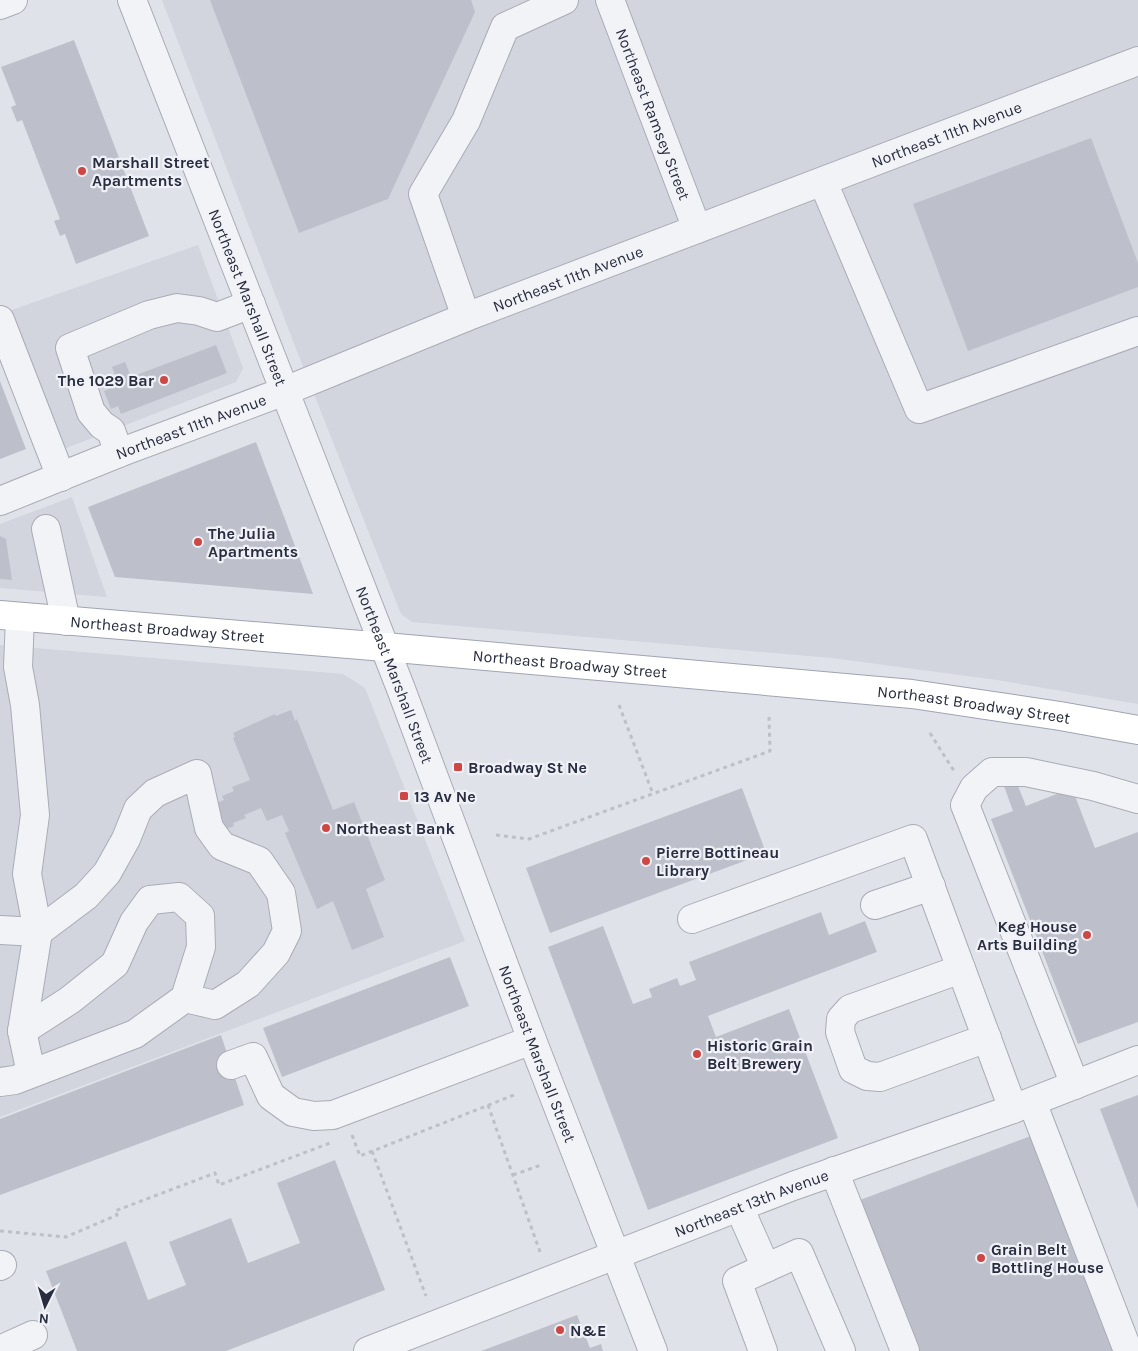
<svg xmlns="http://www.w3.org/2000/svg" width="1138" height="1351" viewBox="0 0 1138 1351" font-family="Karla,sans-serif">
<style>
.built{fill:#d2d4de}
.building{fill:#bdc0cb}
.lines{fill:none;stroke-linecap:round;stroke-linejoin:round}
.minor-casing{stroke:#a9acb6;stroke-width:30}
.major-casing{stroke:#9fa4b4;stroke-width:30}
.path{stroke:#bdc0c7;stroke-width:3;stroke-dasharray:4 4;stroke-linecap:butt}
.minor{stroke:#f2f3f7;stroke-width:28}
.major{stroke:#fff;stroke-width:28}
.poi-dot{fill:#cd4745;stroke:#eff1f6;stroke-width:2}
.labels{text-anchor:middle;dominant-baseline:central;stroke-width:4.5;stroke-linejoin:round;paint-order:stroke}
.street-label{font-size:16px;fill:#282d40;stroke:#eff1f6}
.poi-label{font-size:16px;font-weight:bold;fill:#282d40;stroke:#eff1f6;text-anchor:start}
</style>
<rect width="100%" height="100%" fill="#e0e2e9"/>
<!-- built -->
<path class="built" d="M 162,0 L 1138,0 L 1138,704 L 997,680 L 832,658 L 412,622 L 401,614 L 293,341 Z
M 198,245 L 243,368 L 236,382 L 59,451 L 6,312 Z
M 72,497 L 107,597 L 0,588 L 0,524 Z
M 0,645 L 343,674 L 365,688 L 465,941 L 0,1117 Z"/>
<!-- building -->
<path class="building" d="M 210,0 L 471,0 L 475,12 L 388,199 L 299,233 Z
M 74,40 L 149,236 L 76,264 L 65,234 L 60,236 L 54,221 L 60,219 L 22,120 L 17,122 L 11,107 L 16,105 L 1,67 Z
M 1091,138 L 1138,263 L 1138,287 L 968,351 L 913,204 Z
M 216,345 L 227,373 L 121,414 L 118,406 L 111,409 L 104,391 L 111,388 L 110,385 L 118,382 L 112,367 L 125,362 L 131,377 Z
M 0,381 L 26,449 L 0,459 Z
M 256,442 L 313,594 L 115,577 L 88,507 Z
M 0,536 L 6,539 L 12,580 L 0,579 Z
M 291,710 L 295,721 L 297,719 L 333,810 L 354,802 L 385,880 L 366,889 L 384,937 L 352,950 L 333,901 L 317,909 L 285,833 L 289,831 L 282,815 L 267,821 L 261,808 L 244,815 L 246,818 L 233,823 L 234,826 L 221,831 L 211,805 L 224,800 L 222,796 L 234,791 L 232,787 L 250,780 L 233,738 L 235,737 L 233,733 L 275,714 L 276,716 Z
M 1016,781 L 1026,806 L 1072,788 L 1095,848 L 1138,832 L 1138,1022 L 1078,1044 L 991,819 L 1013,811 L 1004,786 Z
M 742,788 L 766,853 L 550,933 L 526,868 Z
M 821,912 L 829,935 L 865,921 L 877,952 L 708,1016 L 716,1037 L 789,1009 L 838,1138 L 648,1210 L 548,947 L 603,926 L 633,1004 L 652,997 L 649,989 L 677,978 L 680,986 L 696,980 L 689,962 Z
M 450,957 L 469,1006 L 282,1077 L 263,1028 Z
M 221,1035 L 244,1105 L 0,1195 L 0,1119 Z
M 1138,1095 L 1138,1209 L 1100,1109 Z
M 1033,1135 L 1113,1351 L 917,1351 L 860,1200 Z
M 335,1160 L 385,1290 L 226,1351 L 77,1351 L 46,1271 L 126,1241 L 148,1300 L 186,1285 L 169,1242 L 231,1218 L 248,1263 L 300,1243 L 277,1183 Z
M 577,1315 L 590,1348 L 601,1344 L 603,1351 L 481,1351 Z"/>
<g class="lines">
<defs>
<g id="minor">
<path id="s1" d="M 132,0 L 401,689 L 532,1040 L 653,1351"/>
<path id="s2" d="M 610,0 L 697,229"/>
<path d="M 0,5 L 13,0"/>
<path d="M 823,182 L 919,409 L 1138,331"/>
<path d="M 466,317 L 423,194 L 466,121 L 505,27 L 564,0"/>
<path d="M 0,320 L 61,477"/>
<path d="M 119,453 L 111,431 L 102,425 L 91,412 L 70,348 L 149,315 L 177,308 L 199,311 L 217,317 L 251,304"/>
<path id="s3" d="M 0,501 L 119,453 L 285,391 L 466,317 L 1138,61"/>
<path d="M 46,529 L 66,621"/>
<path d="M 20,617 L 18,667 L 25,705 L 35,815 L 27,874 L 38,932 L 22,1031"/>
<path d="M 875,905 L 931,886"/>
<path d="M 692,919 L 913,839 L 1013,1109"/>
<path d="M 0,930 L 38,932 L 86,896 L 107,873 L 126,839 L 138,809 L 155,793 L 197,774 L 209,828 L 222,846 L 259,861 L 281,893 L 287,931 L 276,953 L 248,984 L 215,1005 L 185,998"/>
<path d="M 961,969 L 850,1009 L 841,1019 L 840,1032 L 853,1069 L 867,1076 L 880,1077 L 987,1038"/>
<path d="M 231,1065 L 253,1057 L 271,1096 L 293,1112 L 314,1116 L 333,1115 L 532,1040"/>
<path d="M 0,1082 L 15,1080 L 135,1034 L 185,998 L 201,947 L 200,916 L 179,897 L 150,900 L 134,922 L 115,964 L 70,1000 L 22,1031 L 31,1073"/>
<path d="M 1075,1085 L 965,805 L 974,788 L 992,772 L 1026,772 L 1093,786 L 1138,799"/>
<path d="M 1032,1102 L 1128,1351"/>
<path d="M 834,1171 L 905,1351"/>
<path d="M 739,1207 L 766,1268"/>
<path d="M 0,1266 L 2,1265"/>
<path d="M 0,1350 L 33,1335"/>
<path id="s4" d="M 368,1351 L 793,1186 L 1013,1109 L 1138,1060"/>
<path d="M 763,1351 L 737,1281 L 799,1253 L 841,1351"/>
</g>
<g id="major">
<path id="s5" d="M 0,615 L 385,647 L 912,694 L 1060,716 L 1138,730"/>
</g>
</defs>
<!-- minor casing -->
<use href="#minor" class="minor-casing"/>
<!-- major casing -->
<use href="#major" class="major-casing"/>
<!-- path -->
<path class="path" d="M 619,705 L 653,794
M 930,733 L 952,768 L 955,771
M 496,835 L 529,839 L 770,751 L 769,717
M 488,1105 L 540,1252
M 352,1135 L 360,1156 L 514,1095
M 372,1151 L 426,1296
M 513,1175 L 541,1165
M 0,1231 L 66,1237 L 117,1215 L 115,1211 L 215,1173 L 219,1185 L 330,1143"/>
<!-- minor -->
<use href="#minor" class="minor"/>
<!-- major -->
<use href="#major" class="major"/>
</g>
<!-- markers -->
<g class="poi-dot">
<circle cx="82" cy="171" r="5"/>
<circle cx="164" cy="380" r="5"/>
<circle cx="198" cy="542" r="5"/>
<rect x="453" y="762" width="10" height="10" rx="2.5"/>
<rect x="399" y="791" width="10" height="10" rx="2.5"/>
<circle cx="326" cy="828" r="5"/>
<circle cx="646" cy="861" r="5"/>
<circle cx="1087" cy="935" r="5"/>
<circle cx="697" cy="1054" r="5"/>
<circle cx="981" cy="1258" r="5"/>
<circle cx="560" cy="1330" r="5"/>
</g>
<g class="labels">
<!-- street labels -->
<g class="street-label">
<text stroke="none"><textPath href="#s2" startOffset="122">Northeast Ramsey Street</textPath></text>
<text stroke="none"><textPath href="#s3" startOffset="1015">Northeast 11th Avenue</textPath></text>
<text stroke="none"><textPath href="#s3" startOffset="610">Northeast 11th Avenue</textPath></text>
<text stroke="none"><textPath href="#s1" startOffset="319">Northeast Marshall Street</textPath></text>
<text stroke="none"><textPath href="#s3" startOffset="205">Northeast 11th Avenue</textPath></text>
<text stroke="none"><textPath href="#s5" startOffset="168">Northeast Broadway Street</textPath></text>
<text stroke="none"><textPath href="#s5" startOffset="572">Northeast Broadway Street</textPath></text>
<text stroke="none"><textPath href="#s1" startOffset="724">Northeast Marshall Street</textPath></text>
<text stroke="none"><textPath href="#s5" startOffset="978">Northeast Broadway Street</textPath></text>
<text stroke="none"><textPath href="#s1" startOffset="1129">Northeast Marshall Street</textPath></text>
<text stroke="none"><textPath href="#s4" startOffset="411">Northeast 13th Avenue</textPath></text>
</g>
<!-- poi labels -->
<g class="poi-label">
<text x="92" y="162">Marshall Street<tspan x="92" dy="18">Apartments</tspan></text>
<text x="154" y="380" text-anchor="end">The 1029 Bar</text>
<text x="208" y="533">The Julia<tspan x="208" dy="18">Apartments</tspan></text>
<text x="468" y="767">Broadway St Ne</text>
<text x="414" y="796">13 Av Ne</text>
<text x="336" y="828">Northeast Bank</text>
<text x="656" y="852">Pierre Bottineau<tspan x="656" dy="18">Library</tspan></text>
<text x="1077" y="926" text-anchor="end">Keg House<tspan x="1077" dy="18">Arts Building</tspan></text>
<text x="707" y="1045">Historic Grain<tspan x="707" dy="18">Belt Brewery</tspan></text>
<text x="991" y="1249">Grain Belt<tspan x="991" dy="18">Bottling House</tspan></text>
<text x="570" y="1330">N&amp;E</text>
</g>
</g>
<!-- north arrow -->
<g transform="translate(45 1306) rotate(185)" stroke="#eff1f6" stroke-width="4" paint-order="stroke">
<path d="M0-4L9 19L0 12L-9 19Z" fill="#282d40"/>
<text y="-8" font-size="14" font-weight="bold" text-anchor="middle" fill="#282d40">N</text>
</g>
</svg>
